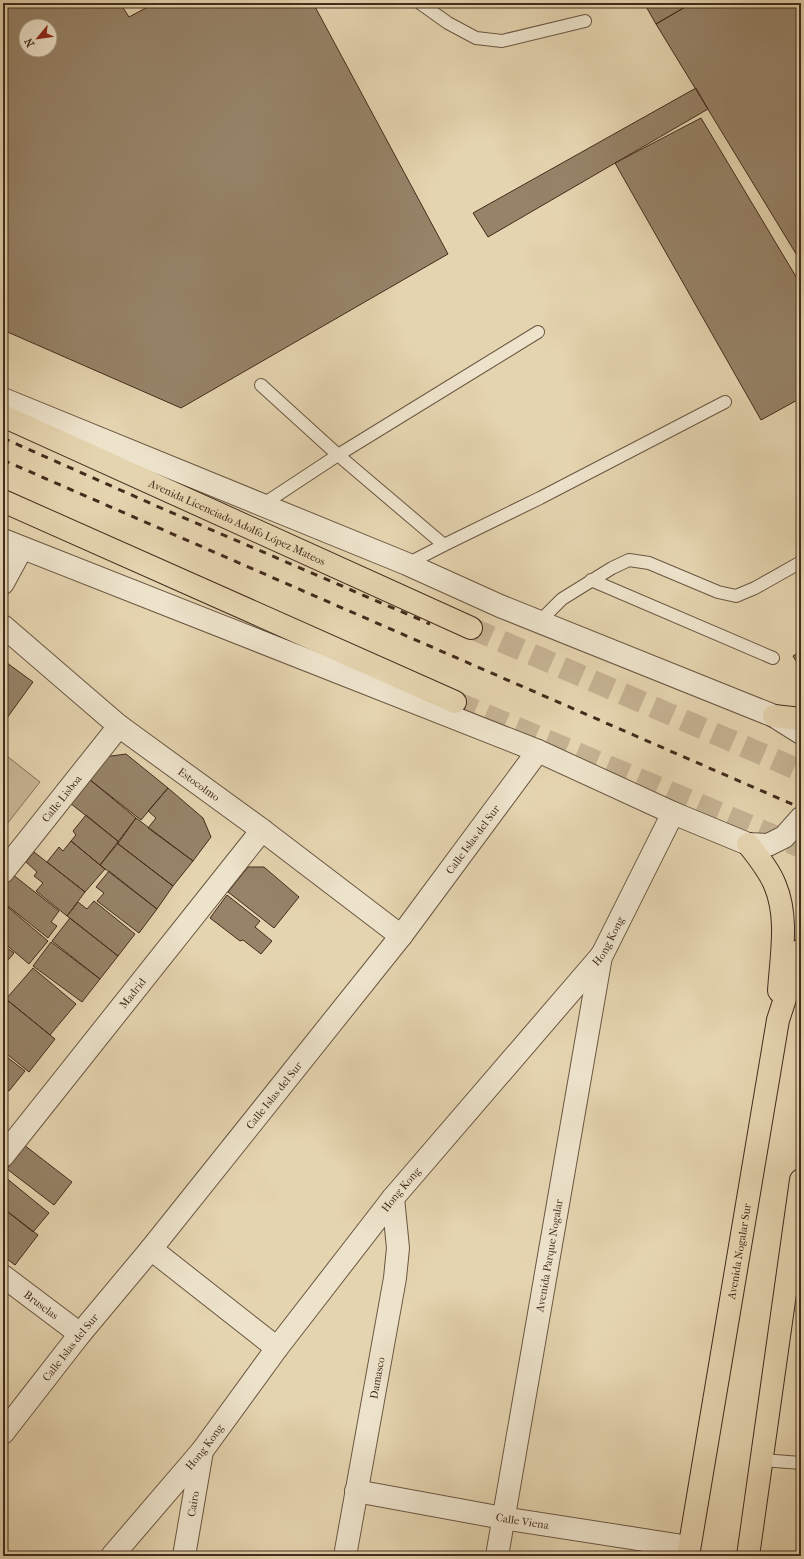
<svg xmlns="http://www.w3.org/2000/svg" width="804" height="1559" viewBox="0 0 804 1559" font-family="'IM FELL French Canon',serif">
<style>
.green{fill:#c8b796;stroke:#857259}
.building{fill:#968368;stroke:#422c1c;fill-rule:evenodd}
.lines{fill:none;stroke-linecap:round;stroke-linejoin:round}
.primary-tunnel{stroke:#c4b292;stroke-width:22;stroke-dasharray:22 11;stroke-linecap:butt}
.service-casing{stroke:#6a5641;stroke-width:14}
.minor-casing{stroke:#6a5641;stroke-width:24}
.tertiary-casing{stroke:#6a5641;stroke-width:24}
.primary-casing{stroke:#422c1c;stroke-width:24}
.trunk-casing{stroke:#422c1c;stroke-width:24}
.service{stroke:#ede3cb;stroke-width:12}
.minor{stroke:#ede3cb;stroke-width:22}
.tertiary{stroke:#ede3cb;stroke-width:22}
.primary{stroke:#e4d4af;stroke-width:22}
.trunk{stroke:#e4d4af;stroke-width:22}
.rail{stroke:#422c1c;stroke-width:3;stroke-dasharray:7 7;stroke-linecap:butt}
.labels{text-anchor:middle;dominant-baseline:central;stroke-width:3.5;stroke-linejoin:round;paint-order:stroke}
.street-label{font-size:11px;fill:#422c1c;stroke:#ede3cb}
</style>
<rect width="100%" height="100%" fill="#e4d4af"/>
<filter id="stains"><feTurbulence type="fractalNoise" baseFrequency=".005" numOctaves="4"/><feColorMatrix values="0 0 0 0 .2 0 0 0 0 .09 0 0 0 0 .02 0 0 0 .5 -.17"/></filter>
<radialGradient id="worn" r=".72"><stop offset=".6" stop-color="#630" stop-opacity="0"/><stop offset="1" stop-color="#630" stop-opacity=".3"/></radialGradient>
<!-- green -->
<path class="green" d="M 3,753 L 40,782 L 3,829 Z"/>
<!-- building -->
<path class="building" d="M 3,3 L 120,3 L 129,17 L 155,3 L 313,3 L 448,254 L 181,408 L 3,330 ZM 26,26 L 50,26 L 50,50 L 26,50 Z
M 644,3 L 692,3 L 656,24 Z
M 692,3 L 801,3 L 801,262 L 656,24 Z
M 696,88 L 708,109 L 488,237 L 473,213 Z
M 701,118 L 801,285 L 801,398 L 761,420 L 615,163 Z
M 801,651 L 801,669 L 793,656 Z
M 3,660 L 33,682 L 7,718 L 3,715 Z
M 126,754 L 168,788 L 141,820 L 89,779 L 104,757 Z
M 89,779 L 136,818 L 119,842 L 70,803 Z
M 168,788 L 203,818 L 211,837 L 193,861 L 148,828 L 156,818 L 148,811 Z
M 86,815 L 119,842 L 100,865 L 71,841 L 76,835 L 73,831 Z
M 136,818 L 193,861 L 173,886 L 117,843 Z
M 71,841 L 105,869 L 85,892 L 47,862 L 59,847 L 63,851 Z
M 117,843 L 173,886 L 157,909 L 100,865 Z
M 34,852 L 85,892 L 67,916 L 36,891 L 43,883 L 34,876 L 37,872 L 26,862 Z
M 248,867 L 264,867 L 299,897 L 274,928 L 228,892 Z
M 109,871 L 157,909 L 139,933 L 97,901 L 104,893 L 96,887 Z
M 12,874 L 59,911 L 51,922 L 57,926 L 48,938 L 3,902 L 3,885 Z
M 227,895 L 260,921 L 255,927 L 272,941 L 261,954 L 243,940 L 240,941 L 210,918 Z
M 94,901 L 135,934 L 118,956 L 67,916 L 78,902 L 87,909 Z
M 3,903 L 48,941 L 29,964 L 3,942 Z
M 70,918 L 118,956 L 100,979 L 52,941 Z
M 51,942 L 100,979 L 82,1002 L 33,966 Z
M 3,945 L 14,953 L 3,966 Z
M 33,968 L 76,1004 L 50,1035 L 6,999 Z
M 6,999 L 55,1039 L 29,1072 L 3,1051 L 3,1003 Z
M 3,1054 L 25,1071 L 9,1091 L 3,1086 Z
M 3,1094 L 8,1098 L 3,1105 Z
M 24,1145 L 72,1182 L 54,1205 L 7,1169 Z
M 5,1177 L 49,1213 L 33,1232 L 3,1208 L 3,1179 Z
M 3,1208 L 38,1235 L 15,1265 L 3,1256 L 4,1246 L 3,1241 L 8,1235 L 3,1231 Z"/>
<g class="lines">
<!-- primary-tunnel -->
<path class="primary-tunnel" d="M 471,628 L 801,771
M 455,702 L 801,847"/>
<defs>
<path id="service" d="M 420,3 L 448,23 L 476,38 L 502,41 L 585,21
M 261,385 L 338,455 L 444,545
M 262,505 L 338,455 L 538,332
M 407,564 L 444,545 L 540,498 L 725,402
M 591,580 L 773,658
M 539,622 L 562,599 L 612,568 L 629,560 L 649,563 L 718,592 L 736,596 L 755,588 L 801,562
M 761,1460 L 801,1463"/>
<g id="minor">
<path d="M 3,583 L 22,548"/>
<path id="s1" d="M 3,626 L 119,726 L 262,830 L 401,936"/>
<path id="s2" d="M 3,872 L 119,726"/>
<path id="s3" d="M 3,1156 L 262,830"/>
<path d="M 151,1249 L 277,1348"/>
<path id="s4" d="M 3,1276 L 80,1334"/>
<path id="s5" d="M 3,1433 L 80,1334 L 151,1249 L 401,936 L 538,751"/>
<path id="s6" d="M 356,1491 L 503,1518 L 689,1547"/>
<path id="s7" d="M 112,1556 L 202,1451 L 277,1348 L 393,1198 L 602,955 L 673,813"/>
<path id="s8" d="M 184,1556 L 202,1451"/>
<path id="s9" d="M 345,1556 L 395,1278 L 398,1248 L 393,1198"/>
<path id="s10" d="M 497,1556 L 601,956"/>
</g>
<path id="tertiary" d="M 3,399 L 407,564 L 500,606 L 774,716 L 801,733
M 3,540 L 538,751 L 673,813 L 748,844 L 768,845 L 784,837 L 801,818"/>
<g id="primary">
<path id="s11" d="M 3,416 L 471,628"/>
<path d="M 3,501 L 455,702"/>
</g>
<g id="trunk">
<path d="M 774,716 L 801,719"/>
<path d="M 748,844 C 758,857 769,870 775,885 C 789,918 781,957 779,991"/>
<path id="s12" d="M 688,1556 L 778,1020 L 801,950"/>
<path d="M 748,1556 L 801,1180"/>
</g>
</defs>
<!-- service casing -->
<use href="#service" class="service-casing"/>
<!-- minor casing -->
<use href="#minor" class="minor-casing"/>
<!-- tertiary casing -->
<use href="#tertiary" class="tertiary-casing"/>
<!-- primary casing -->
<use href="#primary" class="primary-casing"/>
<!-- trunk casing -->
<use href="#trunk" class="trunk-casing"/>
<!-- service -->
<use href="#service" class="service"/>
<!-- minor -->
<use href="#minor" class="minor"/>
<!-- tertiary -->
<use href="#tertiary" class="tertiary"/>
<!-- primary -->
<use href="#primary" class="primary"/>
<!-- trunk -->
<use href="#trunk" class="trunk"/>
<!-- rail -->
<path class="rail" d="M 3,438 L 161,508 L 430,624
M 3,460 L 801,808"/>
</g>
<g class="labels">
<!-- street labels -->
<g class="street-label">
<text stroke="none"><textPath href="#s11" startOffset="257">Avenida Licenciado Adolfo López Mateos</textPath></text>
<text stroke="none"><textPath href="#s1" startOffset="252">Estocolmo</textPath></text>
<text stroke="none"><textPath href="#s2" startOffset="94">Calle Lisboa</textPath></text>
<text stroke="none"><textPath href="#s5" startOffset="757">Calle Islas del Sur</textPath></text>
<text stroke="none"><textPath href="#s7" startOffset="791">Hong Kong</textPath></text>
<text stroke="none"><textPath href="#s3" startOffset="208">Madrid</textPath></text>
<text stroke="none"><textPath href="#s5" startOffset="433">Calle Islas del Sur</textPath></text>
<text stroke="none"><textPath href="#s7" startOffset="467">Hong Kong</textPath></text>
<text stroke="none"><textPath href="#s12" startOffset="309">Avenida Nogalar Sur</textPath></text>
<text stroke="none"><textPath href="#s10" startOffset="305">Avenida Parque Nogalar</textPath></text>
<text stroke="none"><textPath href="#s4" startOffset="48">Bruselas</textPath></text>
<text stroke="none"><textPath href="#s5" startOffset="109">Calle Islas del Sur</textPath></text>
<text stroke="none"><textPath href="#s9" startOffset="181">Damasco</textPath></text>
<text stroke="none"><textPath href="#s7" startOffset="143">Hong Kong</textPath></text>
<text stroke="none"><textPath href="#s8" startOffset="53">Cairo</textPath></text>
<text stroke="none"><textPath href="#s6" startOffset="169">Calle Viena</textPath></text>
</g>
</g>
<!-- margin -->
<rect width="804" height="1559" fill="none" stroke="#e4d4af" stroke-width="16"/>
<rect x="4" y="4" width="796" height="1551" fill="none" stroke="#422c1c" stroke-width="2"/>
<rect x="8" y="8" width="788" height="1543" fill="none" stroke="#422c1c"/>
<!-- north arrow -->
<g transform="translate(38 38) rotate(241)"><circle r="19" fill="#ede3cb" stroke="#a99a85"/>
<path d="M0-3L7 15L0 10L-7 15Z" fill="#8f2418"/>
<text y="-6" font-size="11" font-weight="bold" text-anchor="middle" fill="#422c1c">N</text>
</g>
<rect width="100%" height="100%" filter="url(#stains)"/>
<rect width="100%" height="100%" fill="url(#worn)"/>
</svg>
